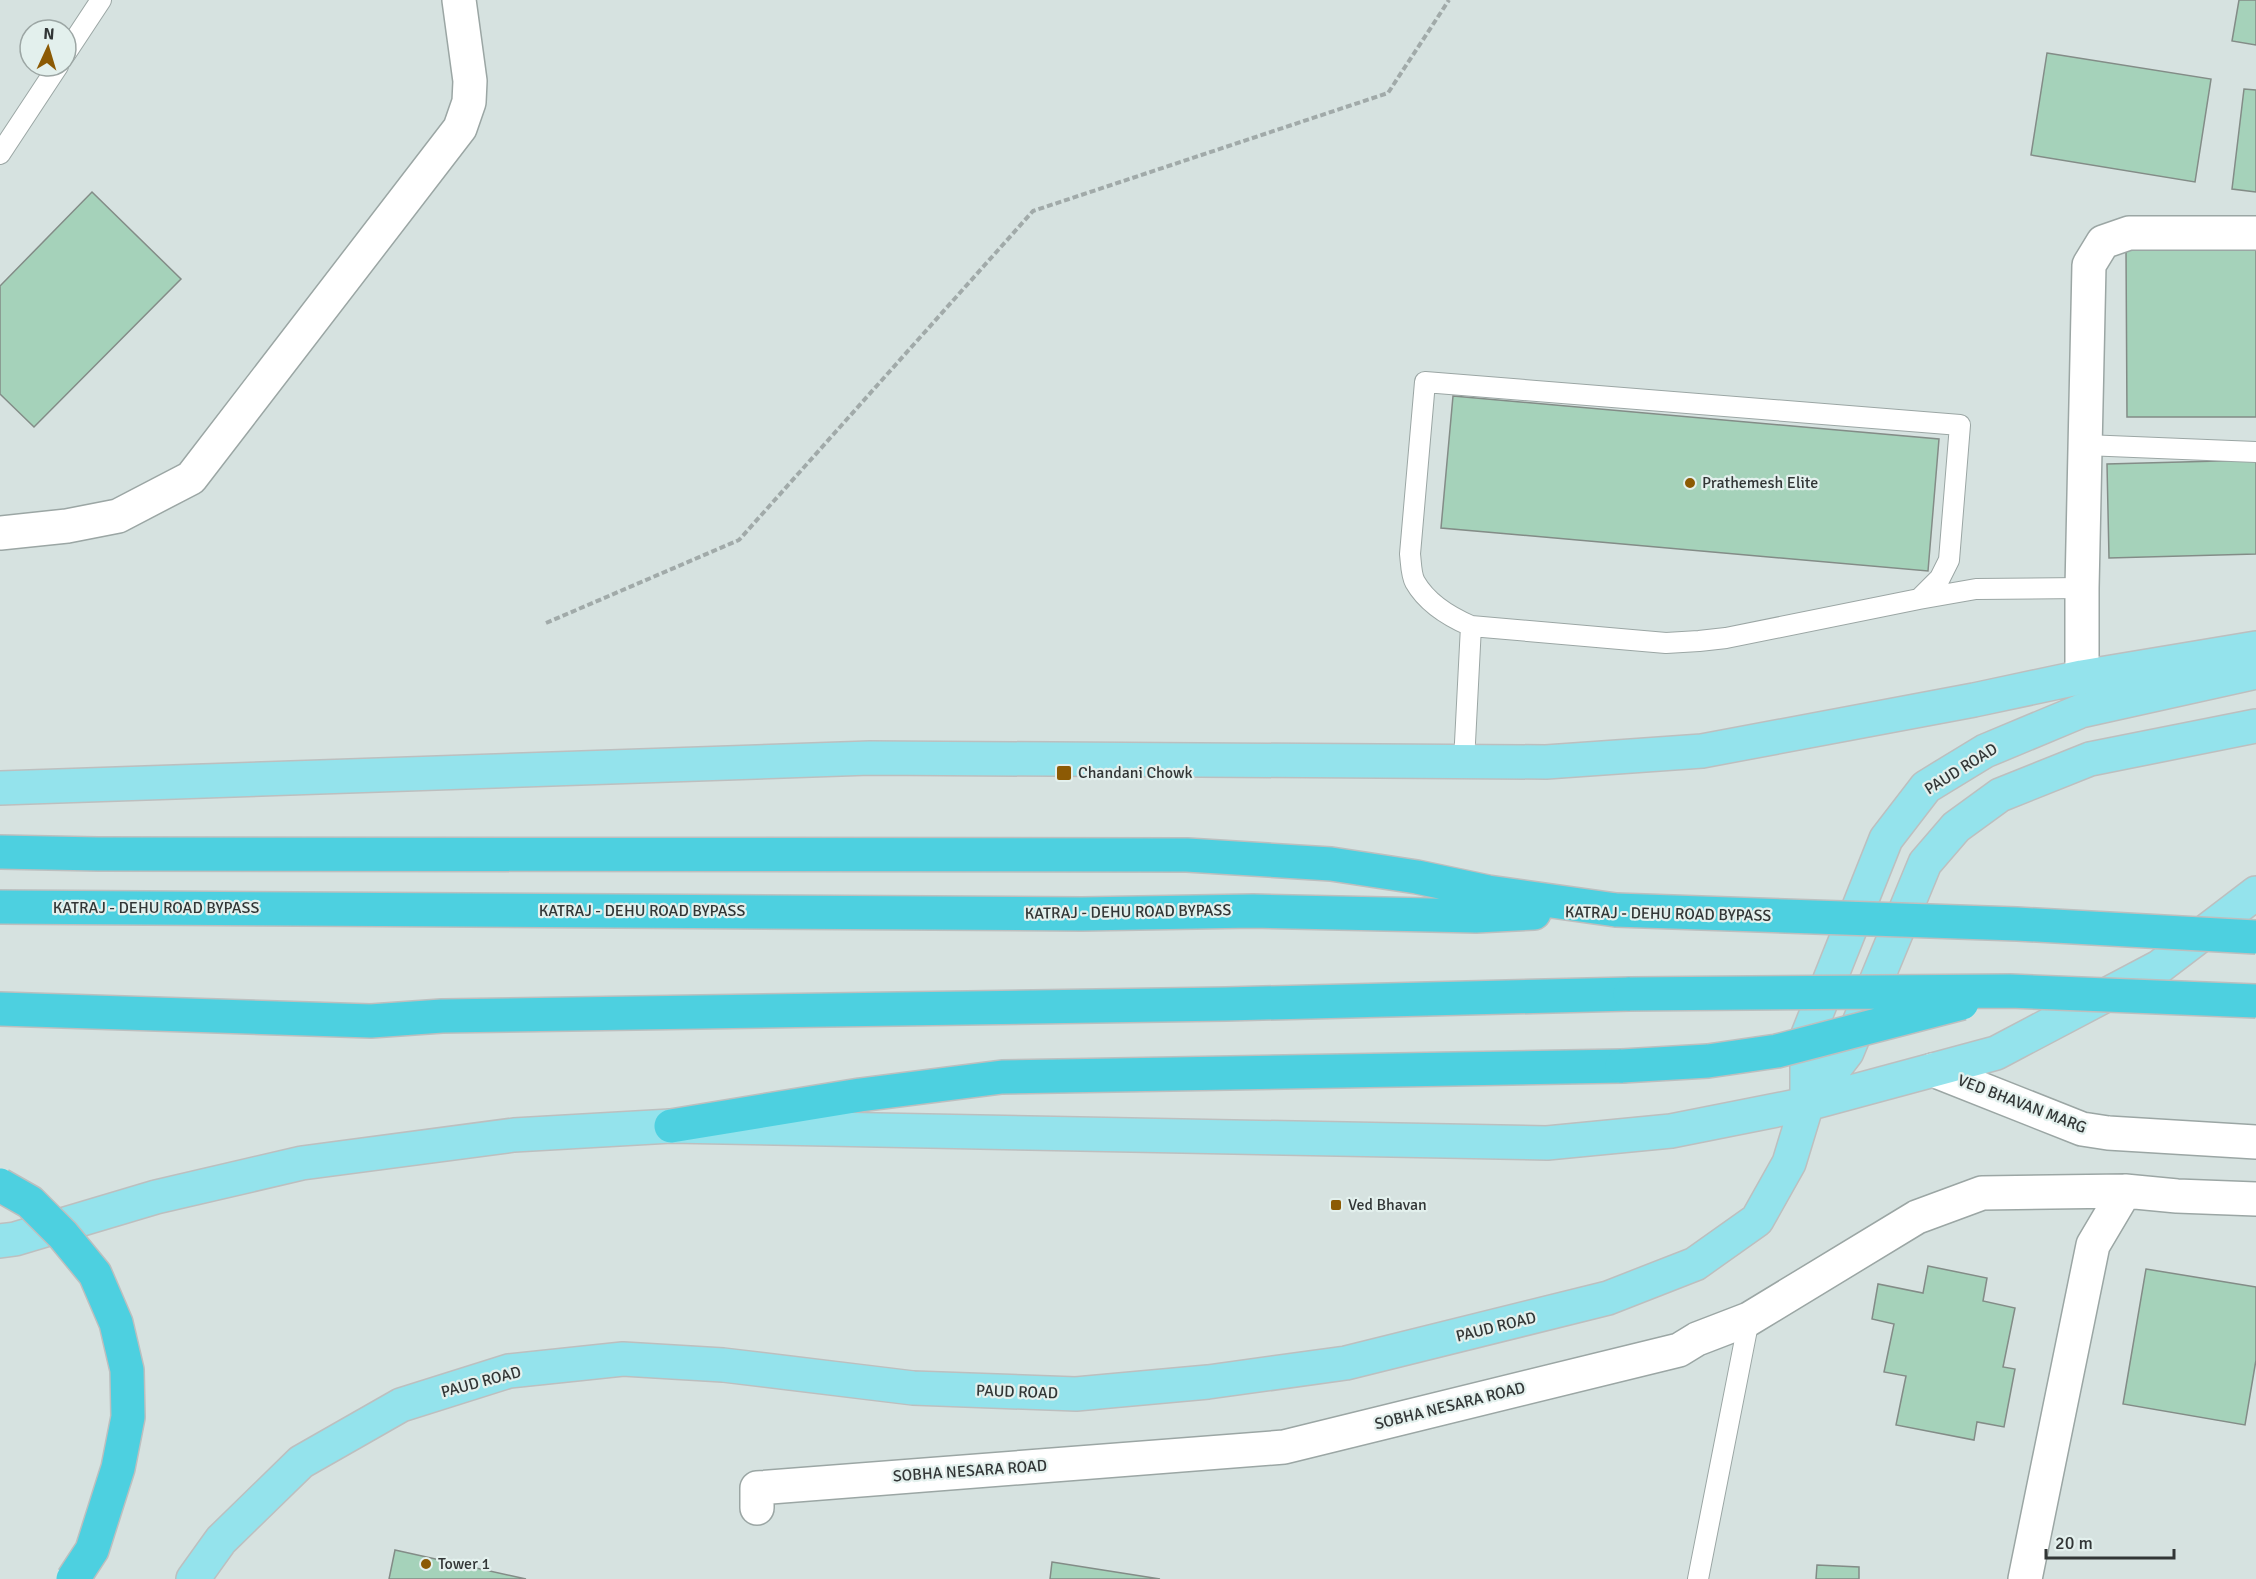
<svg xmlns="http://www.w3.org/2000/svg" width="2256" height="1579" viewBox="0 0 2256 1579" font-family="Signika,sans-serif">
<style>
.building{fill:#a5d2ba;stroke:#838c87;stroke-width:1.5}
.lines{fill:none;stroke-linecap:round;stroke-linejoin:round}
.lane-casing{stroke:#9ba6a4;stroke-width:22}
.street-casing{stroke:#9ba6a4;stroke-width:36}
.secondary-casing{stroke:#9ba6a4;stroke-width:36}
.primary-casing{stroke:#bdbfbf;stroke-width:36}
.highway-casing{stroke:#bdbfbf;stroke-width:36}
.path{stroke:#a1aaa9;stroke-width:4;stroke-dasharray:6 3;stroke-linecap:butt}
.lane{stroke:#fff;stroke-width:20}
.street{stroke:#fff;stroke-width:33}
.secondary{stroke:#fff;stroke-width:33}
.primary{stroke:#94e3ec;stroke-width:33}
.highway{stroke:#4dd0e0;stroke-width:33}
.highway-bridge-casing{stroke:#bdbfbf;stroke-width:36;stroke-linecap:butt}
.highway-bridge{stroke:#4dd0e0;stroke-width:33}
.poi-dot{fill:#8c5a04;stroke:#e3f0ed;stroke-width:2}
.labels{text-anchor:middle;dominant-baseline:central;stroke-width:4.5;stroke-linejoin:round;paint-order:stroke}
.poi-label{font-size:16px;fill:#323636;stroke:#e3f0ed;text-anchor:start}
.street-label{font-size:16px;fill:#323636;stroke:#e3f0ed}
</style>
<rect width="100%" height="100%" fill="#d6e2e0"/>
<!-- building -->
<path class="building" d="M 2239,0 L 2256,0 L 2256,45 L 2232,41 Z
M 2047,53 L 2211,79 L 2195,182 L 2031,155 Z
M 2244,89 L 2256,90 L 2256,192 L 2232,189 Z
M 92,192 L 181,279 L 34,427 L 0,394 L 0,286 Z
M 2126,250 L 2256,250 L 2256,417 L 2127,417 Z
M 1453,396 L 1939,439 L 1928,571 L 1441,528 Z
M 2256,460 L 2256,554 L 2109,558 L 2107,464 Z
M 1928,1266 L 1987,1278 L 1983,1301 L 2015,1308 L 2003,1367 L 2015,1369 L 2004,1427 L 1977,1422 L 1974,1440 L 1896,1425 L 1906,1376 L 1884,1372 L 1894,1324 L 1872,1319 L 1878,1284 L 1923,1293 Z
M 2146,1269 L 2256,1287 L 2256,1360 L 2245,1425 L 2123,1404 Z
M 395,1550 L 526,1579 L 389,1579 Z
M 1052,1562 L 1160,1579 L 1050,1579 Z
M 1817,1565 L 1859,1567 L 1859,1579 L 1816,1579 Z"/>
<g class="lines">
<defs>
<path id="lane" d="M 66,53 L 101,0
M 0,154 L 58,66
M 1425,382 L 1960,425 L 1949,560 L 1940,578 L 1919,599 L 1726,638 L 1699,641 L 1666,643 L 1471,626 C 1450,617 1427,603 1415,582 C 1411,575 1411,562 1410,554 Z
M 2085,445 L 2256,452
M 1919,599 L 1976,589 L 2082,588
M 1464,762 L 1471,626
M 1698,1579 L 1749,1319"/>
<path id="street" d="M 0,533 L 67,526 L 118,516 L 191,478 L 460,128 L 469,102 L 470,81 L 459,0
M 2082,677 L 2082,588 L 2089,265 L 2103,242 L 2129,233 L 2256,233
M 757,1508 L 757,1488 L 1284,1447 L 1679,1350 L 1697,1339 L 1749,1319 L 1917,1217 L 1982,1193 L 2125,1191
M 2025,1579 L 2093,1245 L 2125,1191 L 2177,1196 L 2256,1199"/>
<path id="secondary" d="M 1933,1070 L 2082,1129 L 2108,1133 L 2256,1142"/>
<path id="primary" d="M 0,788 L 870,758 L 1546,762 L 1702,751 L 1974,700 L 2082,677 L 2256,648
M 1807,1104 L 1847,1052 L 1925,863 L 1956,827 L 2000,795 L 2090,759 L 2256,726
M 0,1241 L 15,1239 L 156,1197 L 302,1163 L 514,1135 L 671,1126 L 1547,1143 L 1671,1131 L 1807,1104 L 1996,1053 L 2159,967 L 2256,893
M 193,1579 L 221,1540 L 301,1462 L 401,1405 L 509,1371 L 623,1359 L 723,1365 L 913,1388 L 1076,1394 L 1208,1382 L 1346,1363 L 1608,1298 L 1695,1264 L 1757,1220 L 1789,1163 L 1807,1104 L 1807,1037 L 1886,839 L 1926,787 L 1985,751 L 2081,711 L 2256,672"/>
<path id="highway" d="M 0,852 L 98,854 L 1187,855 L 1331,864 L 1417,877 L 1488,892 L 1616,910
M 0,907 L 1082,914 L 1253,911 L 1476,916 L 1534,913
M 0,1009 L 371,1021 L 442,1016 L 1226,1004 L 1630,994
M 671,1126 L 860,1095 L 1002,1077 L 1622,1066"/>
</defs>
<!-- lane casing -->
<use href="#lane" class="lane-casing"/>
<!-- street casing -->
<use href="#street" class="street-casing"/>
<!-- secondary casing -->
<use href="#secondary" class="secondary-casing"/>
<!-- primary casing -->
<use href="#primary" class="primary-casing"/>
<!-- highway casing -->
<use href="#highway" class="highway-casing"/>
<!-- path -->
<path class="path" d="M 546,623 L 739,540 L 1033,211 L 1388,93 L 1449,0"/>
<!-- lane -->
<use href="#lane" class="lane"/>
<!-- street -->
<use href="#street" class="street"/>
<!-- secondary -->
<use href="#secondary" class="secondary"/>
<!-- primary -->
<use href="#primary" class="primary"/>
<!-- highway -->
<use href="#highway" class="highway"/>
<defs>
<path id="highway-bridge" d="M 1616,910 L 2017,924 L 2256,937
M 1630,994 L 2010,991 L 2256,1001
M 1622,1066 L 1708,1061 L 1777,1051 L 1962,1003
M 0,1185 L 30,1202 L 63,1235 L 95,1274 L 116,1323 L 127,1370 L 128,1417 L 118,1468 L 92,1550 L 73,1579"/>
</defs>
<!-- highway-bridge casing -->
<use href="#highway-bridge" class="highway-bridge-casing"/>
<!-- highway-bridge -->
<use href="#highway-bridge" class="highway-bridge"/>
</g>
<!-- markers -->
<g class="poi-dot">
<circle cx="1690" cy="483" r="6"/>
<rect x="1056" y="765" width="16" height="16" rx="3"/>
<rect x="1330" y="1199" width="12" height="12" rx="3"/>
<circle cx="426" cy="1564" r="6"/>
</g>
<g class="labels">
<!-- poi labels -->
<g class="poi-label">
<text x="1702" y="483">Prathemesh Elite</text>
<text x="1078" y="773">Chandani Chowk</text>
<text x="1348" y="1205">Ved Bhavan</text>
<text x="438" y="1564">Tower 1</text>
</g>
<!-- street labels -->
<g class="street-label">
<text transform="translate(1961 769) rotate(-32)">PAUD ROAD</text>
<text x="156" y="908">KATRAJ - DEHU ROAD BYPASS</text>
<text x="642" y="911">KATRAJ - DEHU ROAD BYPASS</text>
<text transform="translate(1128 912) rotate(-1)">KATRAJ - DEHU ROAD BYPASS</text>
<text transform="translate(1668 914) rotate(1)">KATRAJ - DEHU ROAD BYPASS</text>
<text transform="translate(2022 1104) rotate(21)">VED BHAVAN MARG</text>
<text transform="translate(1496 1327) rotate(-14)">PAUD ROAD</text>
<text transform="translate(481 1382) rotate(-15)">PAUD ROAD</text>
<text transform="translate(1017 1392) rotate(2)">PAUD ROAD</text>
<text transform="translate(1450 1406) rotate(-14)">SOBHA NESARA ROAD</text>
<text transform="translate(970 1471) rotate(-4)">SOBHA NESARA ROAD</text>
</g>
</g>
<!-- north arrow -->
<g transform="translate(48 48) rotate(4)"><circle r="28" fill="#e3f0ed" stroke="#9ca6a4" stroke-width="1.5"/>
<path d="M0-4.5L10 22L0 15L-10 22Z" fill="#8c5a04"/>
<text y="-9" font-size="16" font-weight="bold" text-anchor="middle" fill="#323636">N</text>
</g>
<!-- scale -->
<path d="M2046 1549v9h128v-9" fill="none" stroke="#323636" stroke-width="3"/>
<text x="2055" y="1549" font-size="18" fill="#323636" stroke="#e3f0ed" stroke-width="4.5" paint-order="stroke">20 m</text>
</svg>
